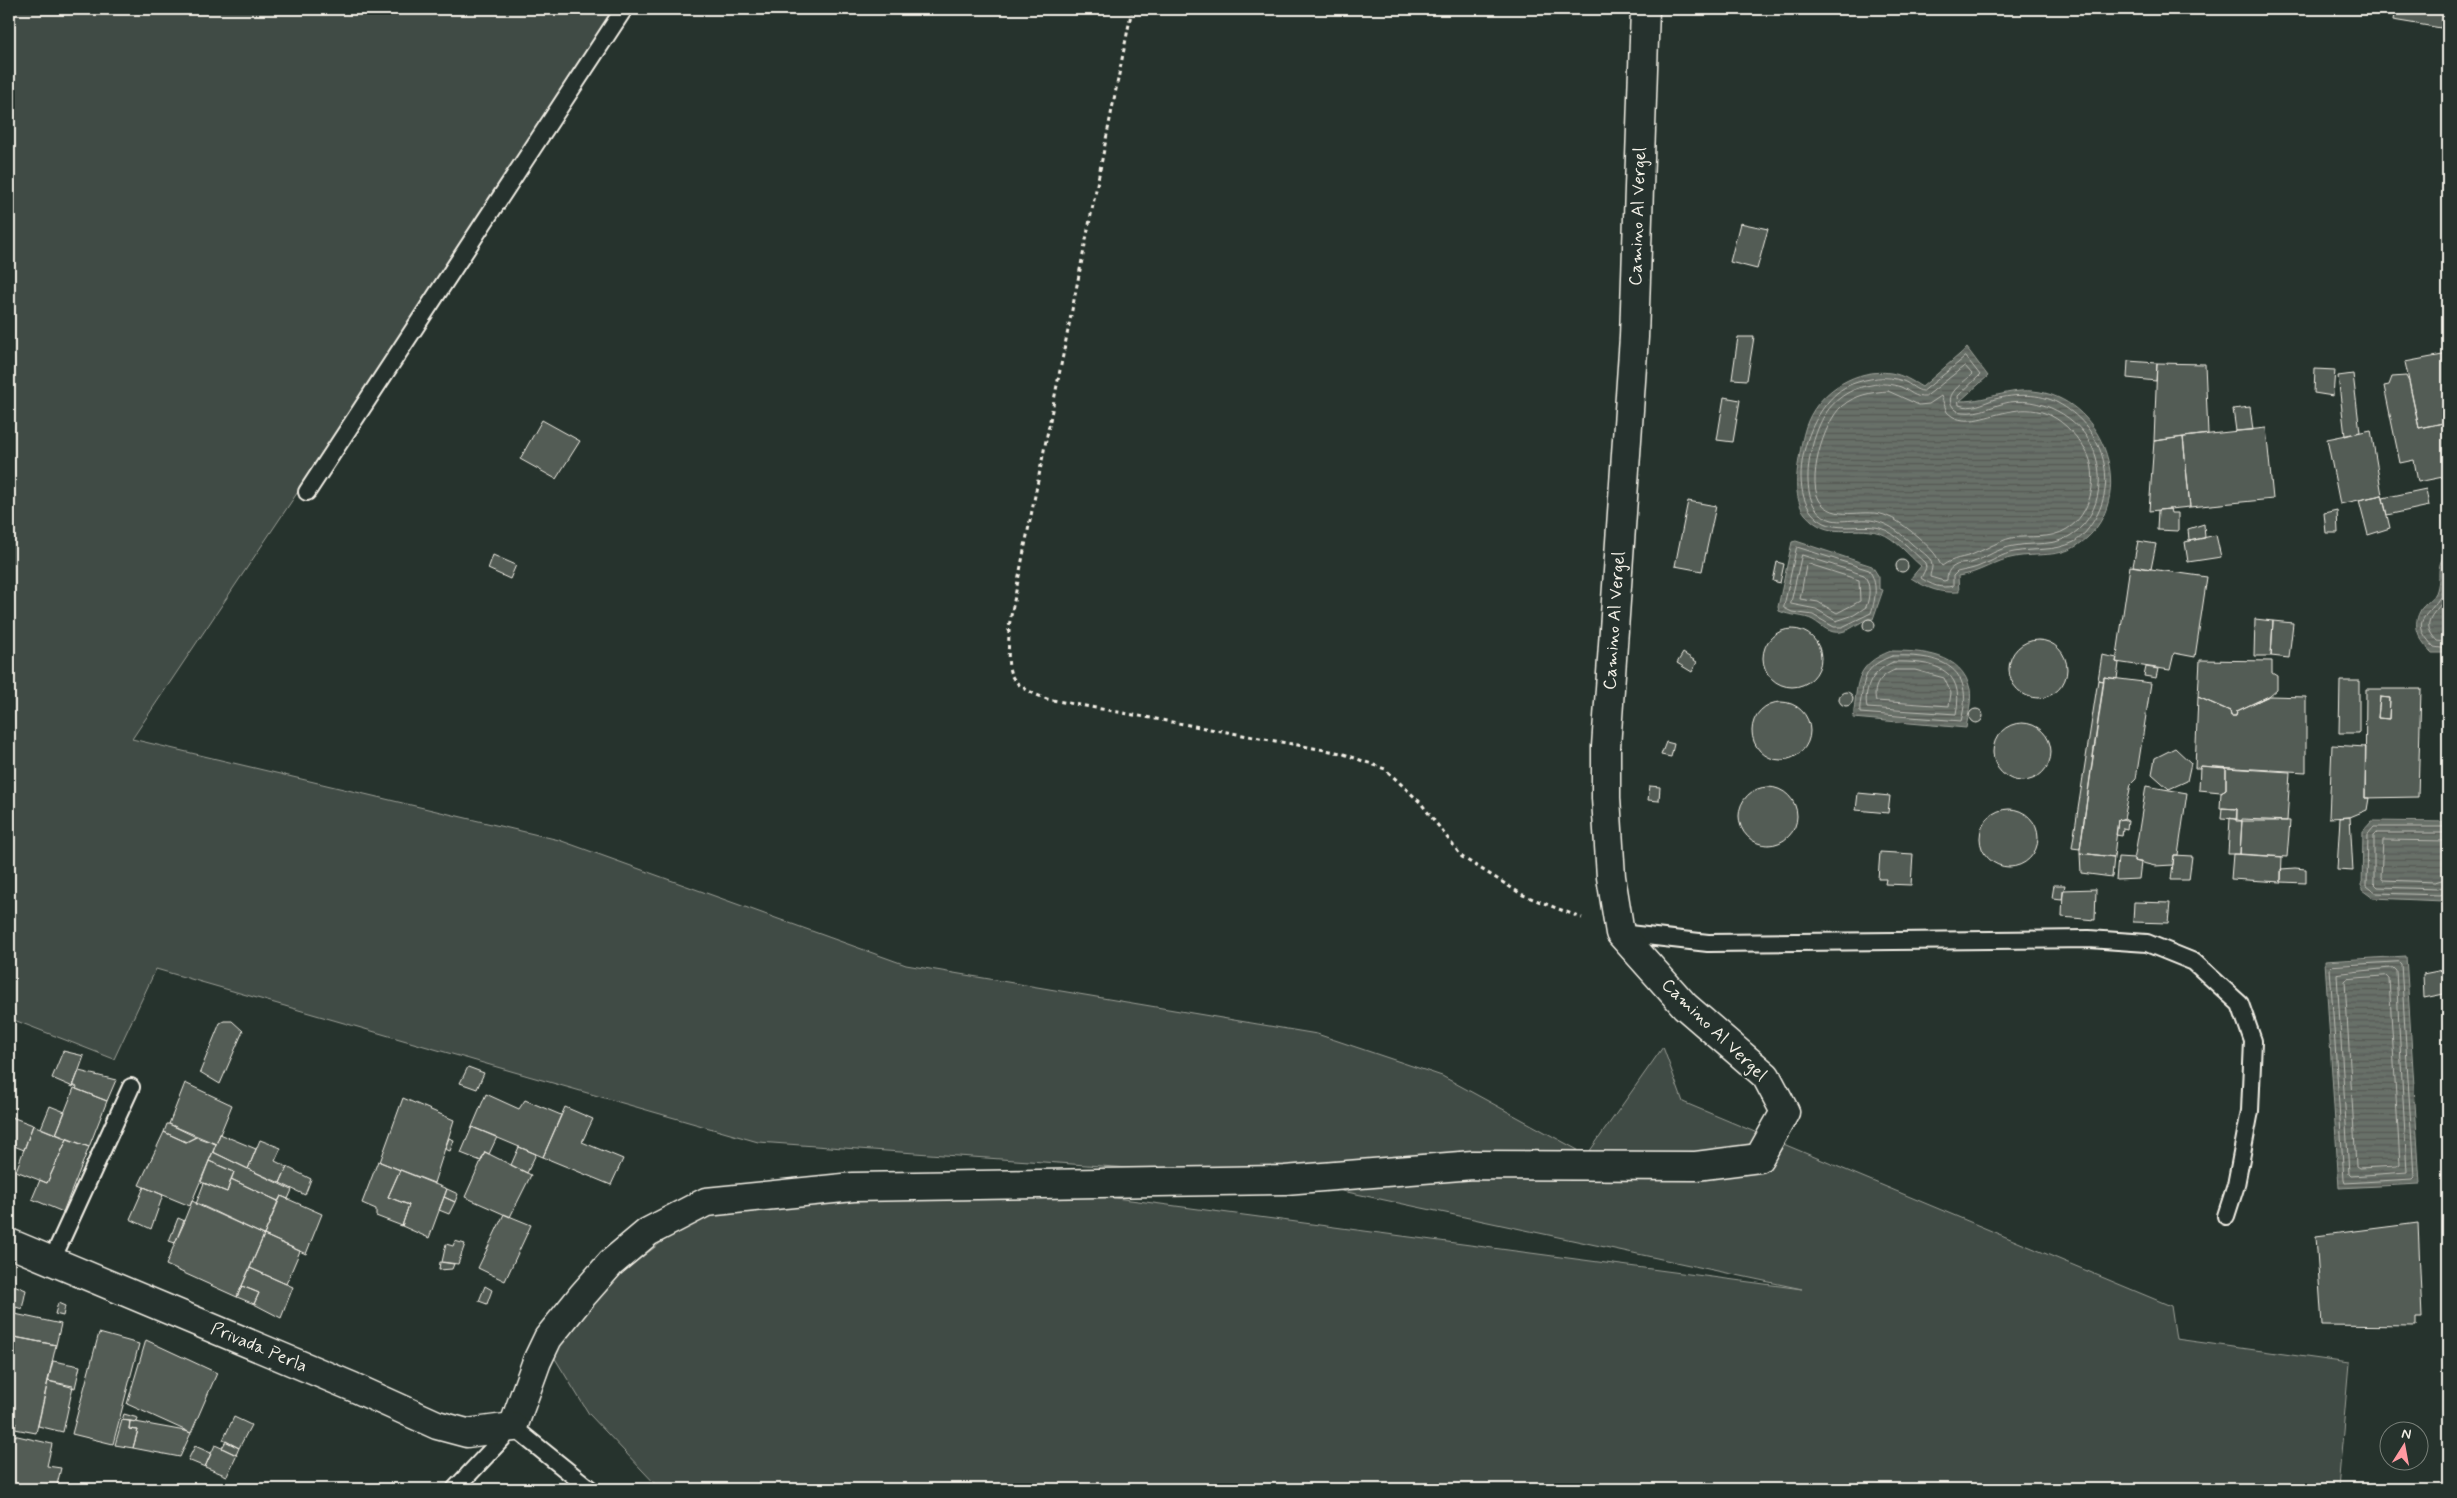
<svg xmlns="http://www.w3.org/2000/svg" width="2457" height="1498" viewBox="0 0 2457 1498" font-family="Mynerve,sans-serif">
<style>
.green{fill:#414b45;stroke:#9a9e96}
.water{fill:url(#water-rules);stroke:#9fa39b}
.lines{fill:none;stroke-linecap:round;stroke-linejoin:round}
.shore{stroke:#bcbdb5;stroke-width:1}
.building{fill:#525c55;stroke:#f4f1e8;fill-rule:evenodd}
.service-casing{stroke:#f4f1e8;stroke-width:20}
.minor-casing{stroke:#f4f1e8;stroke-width:31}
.tertiary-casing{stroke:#f4f1e8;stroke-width:31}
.path{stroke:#f4f1e8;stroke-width:3;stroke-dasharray:4 4;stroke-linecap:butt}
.service{stroke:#26332d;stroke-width:16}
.minor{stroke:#26332d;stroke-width:28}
.tertiary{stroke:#26332d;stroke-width:28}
.labels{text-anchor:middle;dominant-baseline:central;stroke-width:4.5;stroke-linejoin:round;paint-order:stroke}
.street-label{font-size:18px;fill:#f4f1e8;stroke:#26332d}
</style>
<defs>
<pattern id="water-rules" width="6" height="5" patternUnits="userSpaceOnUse" patternTransform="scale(1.25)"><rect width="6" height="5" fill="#676f68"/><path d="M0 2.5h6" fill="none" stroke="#565a55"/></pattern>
</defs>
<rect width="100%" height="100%" fill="#26332d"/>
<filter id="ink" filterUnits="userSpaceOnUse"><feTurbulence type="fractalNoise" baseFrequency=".02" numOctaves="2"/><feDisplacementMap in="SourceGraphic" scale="10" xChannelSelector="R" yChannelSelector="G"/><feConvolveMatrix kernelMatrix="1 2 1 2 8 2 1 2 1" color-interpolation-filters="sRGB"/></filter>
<g filter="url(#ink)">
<!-- green -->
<path class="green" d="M 9,9 L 622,9 L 132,739 L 559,840 L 906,965 L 1317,1034 L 1442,1076 L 1587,1155 L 1663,1047 L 1683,1102 L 2171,1306 L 2176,1339 L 2349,1363 L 2338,1489 L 660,1489 L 589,1414 L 551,1352 L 587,1299 L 709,1206 L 987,1181 L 1802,1289 L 1286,1179 L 758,1142 L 156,969 L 114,1059 L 9,1018 Z"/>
<!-- water -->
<path class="water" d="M 1967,348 L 1988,376 L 1960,401 C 1991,401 2012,385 2045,393 C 2110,409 2137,506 2078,545 C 2059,558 2036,553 2015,557 C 1995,560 1981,573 1958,576 L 1959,592 C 1939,593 1928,589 1911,578 L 1921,566 C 1909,556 1895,538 1880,533 C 1851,524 1829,542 1805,514 C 1794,500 1796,475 1799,459 C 1801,446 1803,433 1808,421 C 1821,390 1857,368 1891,373 C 1903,375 1912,381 1922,387 Z
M 1796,541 L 1872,566 L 1879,577 L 1879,589 L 1883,590 L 1873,619 C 1862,618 1853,630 1841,632 C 1829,634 1823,626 1813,620 C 1804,615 1790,616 1779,611 L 1778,607 L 1792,542 Z
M 2448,550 L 2448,653 L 2432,653 C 2420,640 2410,626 2422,608 C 2427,602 2435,598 2437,590 C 2442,572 2434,568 2448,550 Z
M 1891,651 C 1922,651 1962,653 1970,689 C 1972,700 1968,716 1966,728 L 1853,718 C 1858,683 1854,665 1891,651 Z
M 2372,821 L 2448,822 L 2448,894 L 2443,901 L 2373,898 L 2362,890 L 2363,831 Z
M 2406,956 L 2420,1184 L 2339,1188 L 2325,961 Z"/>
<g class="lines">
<!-- shore -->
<path class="shore" d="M 1966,357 L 1980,375 L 1958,396 L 1959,405 C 1972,410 1983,403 1995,399 C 2015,394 2040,393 2058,403 C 2099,425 2119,475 2096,517 C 2090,527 2084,536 2074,542 C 2054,552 2034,548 2014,552 C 2002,554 1993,561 1982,565 C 1974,569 1965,570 1957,572 L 1953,576 L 1953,586 C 1941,589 1931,585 1921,578 L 1926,568 L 1925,563 C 1913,552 1895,532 1880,528 C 1859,523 1836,533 1818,519 C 1781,490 1810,399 1852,384 C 1868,378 1887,375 1903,381 C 1911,384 1916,391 1923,391 Z
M 1965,366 L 1972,374 C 1964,383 1943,394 1953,407 C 1955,410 1959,412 1962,412 C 1982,414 1992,405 2010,402 C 2046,397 2086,421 2096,457 C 2106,491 2093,532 2055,542 C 2041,545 2027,543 2014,546 C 1998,548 1986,558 1971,563 C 1965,564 1958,563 1953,567 C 1948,570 1947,575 1947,580 L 1944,581 L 1930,577 C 1930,573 1932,570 1932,566 C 1932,556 1918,550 1912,544 C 1896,529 1882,518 1859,520 C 1850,520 1840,522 1832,520 C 1794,509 1809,443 1823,418 C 1833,400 1850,388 1871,385 C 1881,383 1892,384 1901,387 C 1910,391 1915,398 1925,397 Z
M 1888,391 L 1919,405 L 1929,404 L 1941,396 L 1947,412 C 1978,444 2033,366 2086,451 C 2100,475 2091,515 2067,529 C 2050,540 2030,535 2011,538 C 1999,541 1988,548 1976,553 C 1963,559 1954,557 1942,566 C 1938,562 1938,557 1934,553 C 1925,542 1901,521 1887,516 C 1866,507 1839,522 1822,504 C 1804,485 1824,421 1842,406 C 1855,395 1872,392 1888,391 Z
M 1797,547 L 1869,570 C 1878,583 1876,598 1871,613 L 1842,627 L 1834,627 L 1813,615 L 1792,612 L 1784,608 Z
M 1802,555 L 1864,575 C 1871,584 1870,597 1866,607 L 1854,615 L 1836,621 L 1816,609 L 1791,604 Z
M 2448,558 C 2440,570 2447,583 2441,595 C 2430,617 2407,619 2434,647 L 2448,649
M 1809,564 L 1859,580 L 1860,601 L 1837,613 L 1818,602 L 1800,599 L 1806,566 Z
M 2448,591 C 2443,611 2415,618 2437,641 L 2448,642
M 1892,656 C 1940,654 1976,666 1961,721 L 1860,713 C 1859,707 1861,700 1862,693 C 1865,671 1871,664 1892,656 Z
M 1893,662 C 1932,661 1966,667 1956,714 L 1867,708 C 1863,687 1874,670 1893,662 Z
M 1895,670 L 1915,670 L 1944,678 L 1951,693 L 1949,706 L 1876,701 C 1872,686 1881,675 1895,670 Z
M 2448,827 L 2374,827 L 2368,834 L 2367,886 L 2376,893 L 2440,895 L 2448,892
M 2448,833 L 2377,833 L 2374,836 L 2374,883 L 2378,887 L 2437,889 L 2448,885
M 2448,841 L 2383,840 L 2381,877 L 2383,880 L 2435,882 L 2448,878
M 2399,962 L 2401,964 L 2414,1177 L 2412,1179 L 2345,1183 L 2344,1180 L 2330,968 L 2332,966 Z
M 2393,968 L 2396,971 L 2407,1172 L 2351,1176 L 2349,1174 L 2337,974 Z
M 2386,976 L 2389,979 L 2400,1164 L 2397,1166 L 2359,1168 L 2356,1166 L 2345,981 L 2347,979 Z"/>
</g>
<!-- building -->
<path class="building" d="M 2395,9 L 2444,9 L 2441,28 L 2393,20 Z
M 2444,9 L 2448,9 L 2448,30 L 2441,28 Z
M 1740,223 L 1768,229 L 1757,269 L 1730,262 Z
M 1738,337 L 1754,337 L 1747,380 L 1732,379 Z
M 2448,354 L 2448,422 L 2419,428 L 2405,362 Z
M 2128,361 L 2157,363 L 2156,381 L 2127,378 Z
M 2157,363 L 2205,364 L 2208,434 L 2154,441 Z
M 2315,369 L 2335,370 L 2333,396 L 2314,393 Z
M 2353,374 L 2360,432 L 2345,436 L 2338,376 Z
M 2406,376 L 2409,382 L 2419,428 L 2448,422 L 2448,476 L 2418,482 L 2414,460 L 2400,463 L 2384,386 L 2389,385 L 2392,377 Z
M 1724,397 L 1740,400 L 1733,442 L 1717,440 Z
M 2250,407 L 2253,430 L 2236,431 L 2233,409 Z
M 542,420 L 580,441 L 556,479 L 520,459 Z
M 2266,428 L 2273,499 L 2190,507 L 2183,437 Z
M 2371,430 L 2382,495 L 2340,504 L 2327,439 Z
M 2183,437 L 2190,507 L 2149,511 L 2154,441 Z
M 2426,489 L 2429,506 L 2387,515 L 2383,498 Z
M 2382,495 L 2390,528 L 2368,535 L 2359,500 Z
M 1688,501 L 1716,506 L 1702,571 L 1675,566 Z
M 2170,509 L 2171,513 L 2178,513 L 2178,531 L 2157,530 L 2158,510 Z
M 2337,510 L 2338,533 L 2326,533 L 2324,513 Z
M 2204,524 L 2205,538 L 2189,541 L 2188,529 Z
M 2216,535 L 2221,557 L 2188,562 L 2185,542 Z
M 2138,541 L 2156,544 L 2151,569 L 2133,566 Z
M 493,555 L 516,565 L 510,579 L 488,569 Z
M1896 566a6 6 0 1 1 12 0a6 6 0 1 1-12 0Z
M 1777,562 L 1784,564 L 1780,583 L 1773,581 Z
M 2130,566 L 2207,577 L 2195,657 L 2174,653 L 2170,670 L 2116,662 Z
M1863 625a6 6 0 1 1 12 0a6 6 0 1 1-12 0Z
M 2255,619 L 2273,621 L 2271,656 L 2254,656 Z
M 2273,621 L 2293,623 L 2289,658 L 2271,656 Z
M1763 658a29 29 0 1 1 58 0a29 29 0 1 1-58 0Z
M2009 669a29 29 0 1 1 58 0a29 29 0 1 1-58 0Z
M 1683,653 L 1697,662 L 1692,672 L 1677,663 Z
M 2102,655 L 2117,658 L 2116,662 L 2119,663 L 2117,679 L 2104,677 L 2104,681 L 2098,680 Z
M 2200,660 L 2272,661 L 2272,673 L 2277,676 L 2277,689 L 2269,696 L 2237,711 L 2236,716 L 2231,716 L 2230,711 L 2198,697 Z
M 2146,667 L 2158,669 L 2156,678 L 2144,676 Z
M 2104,677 L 2151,683 L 2136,779 L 2131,784 L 2124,819 L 2118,820 L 2114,857 L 2080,853 L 2080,849 Z
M 2098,680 L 2104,681 L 2080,849 L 2072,848 Z
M 2340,681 L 2359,681 L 2359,733 L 2339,733 Z
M 2366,689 L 2421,689 L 2418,797 L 2365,798 ZM 2380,697 L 2390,698 L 2389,719 L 2378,718 Z
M1839 699a7 7 0 1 1 14 0a7 7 0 1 1-14 0Z
M 2269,696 L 2306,697 L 2306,772 L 2200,766 L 2200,768 L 2195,768 L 2198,697 L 2230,711 L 2231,716 L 2236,716 L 2237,711 Z
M 2380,697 L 2390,698 L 2389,719 L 2378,718 Z
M1752 731a29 29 0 1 1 58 0a29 29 0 1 1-58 0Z
M1969 716a7 7 0 1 1 14 0a7 7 0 1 1-14 0Z
M1993 752a29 29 0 1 1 58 0a29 29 0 1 1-58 0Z
M 1666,742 L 1674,744 L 1671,757 L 1661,755 Z
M 2332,745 L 2366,747 L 2365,798 L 2369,798 L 2367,810 L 2350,817 L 2329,818 Z
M 2175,748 L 2191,763 L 2187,781 L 2169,789 L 2152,774 L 2155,758 Z
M 2200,766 L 2226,768 L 2226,789 L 2221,792 L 2199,790 Z
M 2226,768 L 2290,772 L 2287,821 L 2236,821 L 2237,809 L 2220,808 L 2221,792 L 2226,789 Z
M 1650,786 L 1660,787 L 1659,801 L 1648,800 Z
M 2146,786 L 2187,793 L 2178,855 L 2174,855 L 2173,865 L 2155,866 L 2134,861 Z
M1739 816a29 29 0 1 1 58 0a29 29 0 1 1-58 0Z
M 1858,793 L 1890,796 L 1888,813 L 1856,810 Z
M 2222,808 L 2237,809 L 2237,819 L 2221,818 Z
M1980 838a29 29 0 1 1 58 0a29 29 0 1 1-58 0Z
M 2350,817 L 2353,871 L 2337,870 L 2340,818 Z
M 2230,818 L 2242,821 L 2240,854 L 2228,854 Z
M 2124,819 L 2128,821 L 2127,829 L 2123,828 L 2122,836 L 2116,835 L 2118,820 Z
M 2242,819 L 2290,821 L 2287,857 L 2240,854 Z
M 1880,852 L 1913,854 L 1911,885 L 1885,884 L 1886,879 L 1878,879 Z
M 2080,853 L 2114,857 L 2112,877 L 2081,873 Z
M 2233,854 L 2282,857 L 2281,882 L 2231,879 Z
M 2174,855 L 2192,856 L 2189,880 L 2171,880 Z
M 2118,857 L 2134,858 L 2134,861 L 2141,862 L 2139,879 L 2116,880 Z
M 2295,868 L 2306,869 L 2306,883 L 2281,882 L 2281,869 Z
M 2054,885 L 2065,885 L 2062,899 L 2052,898 Z
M 2096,889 L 2095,920 L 2062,917 L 2063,890 Z
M 2134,902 L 2170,903 L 2168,923 L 2133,922 Z
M 2443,970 L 2444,994 L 2424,998 L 2423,974 Z
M 224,1021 L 232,1021 L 243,1031 L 220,1084 L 200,1072 L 220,1023 Z
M 63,1051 L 84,1056 L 73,1087 L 52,1078 Z
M 468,1067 L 484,1073 L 477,1089 L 460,1083 Z
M 79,1071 L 116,1080 L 107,1101 L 76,1089 L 77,1087 L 73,1085 Z
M 185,1083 L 232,1105 L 216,1144 L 169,1124 Z
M 74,1088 L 107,1101 L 89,1147 L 56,1134 Z
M 486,1094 L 519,1109 L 525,1100 L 561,1115 L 543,1157 L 472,1127 Z
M 403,1098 L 454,1120 L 434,1183 L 380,1162 Z
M 50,1106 L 65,1112 L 56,1134 L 41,1128 Z
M 565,1107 L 593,1119 L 582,1142 L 623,1159 L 611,1185 L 543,1157 Z
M 9,1116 L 33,1125 L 24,1150 L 9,1144 Z
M 167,1124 L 169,1124 L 196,1137 L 186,1142 L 164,1132 Z
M 33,1125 L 67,1139 L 47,1183 L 16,1171 Z
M 472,1127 L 497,1137 L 489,1154 L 485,1152 L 481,1161 L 461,1153 Z
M 164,1132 L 186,1142 L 196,1137 L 216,1144 L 190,1206 L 139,1185 Z
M 220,1134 L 256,1149 L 248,1169 L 213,1152 Z
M 449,1138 L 454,1140 L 450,1151 L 445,1149 Z
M 67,1139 L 89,1147 L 63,1212 L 32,1199 L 40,1180 L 47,1183 Z
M 260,1140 L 281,1148 L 275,1161 L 287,1167 L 280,1183 L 248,1169 Z
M 519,1147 L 536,1154 L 527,1173 L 511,1165 Z
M 213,1152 L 292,1190 L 288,1199 L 281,1196 L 278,1201 L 231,1179 L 234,1172 L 209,1161 Z
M 485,1152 L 531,1175 L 510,1217 L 465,1197 Z
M 209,1161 L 234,1172 L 227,1192 L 201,1182 Z
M 378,1161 L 400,1170 L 388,1197 L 409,1205 L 402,1226 L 376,1216 L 376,1209 L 362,1203 Z
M 287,1167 L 311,1179 L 305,1195 L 280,1183 Z
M 400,1170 L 447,1189 L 429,1238 L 402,1226 L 409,1205 L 388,1197 Z
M 231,1179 L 278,1201 L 264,1235 L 196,1204 L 204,1183 L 227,1192 Z
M 144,1187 L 163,1195 L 151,1229 L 130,1219 Z
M 447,1189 L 458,1194 L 455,1202 L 444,1197 Z
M 281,1196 L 322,1214 L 306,1254 L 264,1235 Z
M 444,1197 L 455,1202 L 449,1214 L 439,1210 Z
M 192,1201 L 264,1235 L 237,1297 L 166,1265 Z
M 504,1214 L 531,1225 L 505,1281 L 478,1268 Z
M 178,1218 L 185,1221 L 175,1243 L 169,1241 Z
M 2418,1223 L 2422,1318 L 2416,1318 L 2416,1326 L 2322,1325 L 2316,1236 Z
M 264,1235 L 300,1251 L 286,1284 L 250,1268 Z
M 455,1241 L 465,1244 L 458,1264 L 442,1262 L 446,1244 L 453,1246 Z
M 440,1262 L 454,1264 L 452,1269 L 439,1270 Z
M 250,1268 L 293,1287 L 281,1318 L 254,1304 L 259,1293 L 242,1286 Z
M 9,1283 L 26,1290 L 22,1309 L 16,1307 L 15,1314 L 61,1324 L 56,1345 L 9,1336 Z
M 242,1286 L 259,1293 L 254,1304 L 237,1297 Z
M 485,1286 L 492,1290 L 487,1304 L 479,1301 Z
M 58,1303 L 65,1306 L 63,1316 L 55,1314 Z
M 99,1333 L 139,1344 L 113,1444 L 72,1434 Z
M 9,1336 L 56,1345 L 36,1433 L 15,1429 L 16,1423 L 9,1422 Z
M 146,1340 L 217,1373 L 191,1433 L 127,1404 Z
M 53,1361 L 80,1366 L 75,1388 L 48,1381 Z
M 48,1381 L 73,1386 L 63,1432 L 38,1426 Z
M 124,1414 L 138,1418 L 137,1422 L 122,1420 Z
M 234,1417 L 251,1425 L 239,1448 L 223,1440 Z
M 122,1420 L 130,1421 L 129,1429 L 138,1430 L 133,1448 L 115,1445 Z
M 130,1421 L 185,1431 L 191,1433 L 180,1457 L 133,1448 L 138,1430 L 129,1429 Z
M 9,1434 L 52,1444 L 47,1466 L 61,1468 L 56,1489 L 28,1489 L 9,1485 Z
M 226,1441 L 239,1448 L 236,1455 L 222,1448 Z
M 215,1445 L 237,1455 L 227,1476 L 205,1467 Z
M 195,1446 L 211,1453 L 205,1467 L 188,1460 Z"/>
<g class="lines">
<defs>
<path id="service" d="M 307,492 L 624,9
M 1620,933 L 1708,943 L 2089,939 L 2147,943 L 2194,962 L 2240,1004 L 2253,1041 L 2250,1111 L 2236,1185 L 2226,1216
M 52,1260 L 131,1087
M 455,1489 L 513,1427 L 590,1489"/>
<g id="minor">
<path id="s1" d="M 513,1427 L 537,1361 L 548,1338 L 582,1296 L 611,1263 L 648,1232 L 706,1202 L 853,1187 L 1285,1180 L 1473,1165 L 1696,1166 L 1759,1158 L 1785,1112 L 1766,1076 L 1685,1006 L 1620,933 L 1611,877 L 1606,798 L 1606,747 L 1634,337 L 1645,9"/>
</g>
<g id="tertiary">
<path id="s2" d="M 9,1243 L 353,1387 L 437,1425 L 467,1433 L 513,1427"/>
</g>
</defs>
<!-- service casing -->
<use href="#service" class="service-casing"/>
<!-- minor casing -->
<use href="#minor" class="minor-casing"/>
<!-- tertiary casing -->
<use href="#tertiary" class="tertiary-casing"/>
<!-- path -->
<path class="path" d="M 1132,9 L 1009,626 C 1009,671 1000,681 1047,699 L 1341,753 L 1385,769 L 1420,802 L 1462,857 L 1523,895 L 1582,918"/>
<!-- service -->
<use href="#service" class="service"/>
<!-- minor -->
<use href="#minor" class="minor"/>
<!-- tertiary -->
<use href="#tertiary" class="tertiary"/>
</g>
</g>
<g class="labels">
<!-- street labels -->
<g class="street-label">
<text stroke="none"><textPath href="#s1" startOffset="2379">Camino Al Vergel</textPath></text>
<text stroke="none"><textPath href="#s1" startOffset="1974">Camino Al Vergel</textPath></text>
<text transform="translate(1714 1030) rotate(44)">Camino Al Vergel</text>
<text stroke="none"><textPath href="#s2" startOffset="271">Privada Perla</textPath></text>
</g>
</g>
<!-- margin -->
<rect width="2457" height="1498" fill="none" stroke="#26332d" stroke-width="30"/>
<rect x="15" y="15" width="2427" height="1468" fill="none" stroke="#f4f1e8" stroke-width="2" filter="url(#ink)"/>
<!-- north arrow -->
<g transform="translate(2404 1446) rotate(11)"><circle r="24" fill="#26332d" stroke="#787f78"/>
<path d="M0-4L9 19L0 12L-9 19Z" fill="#ff9aa2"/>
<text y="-8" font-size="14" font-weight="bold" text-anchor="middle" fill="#f4f1e8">N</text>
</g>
</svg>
